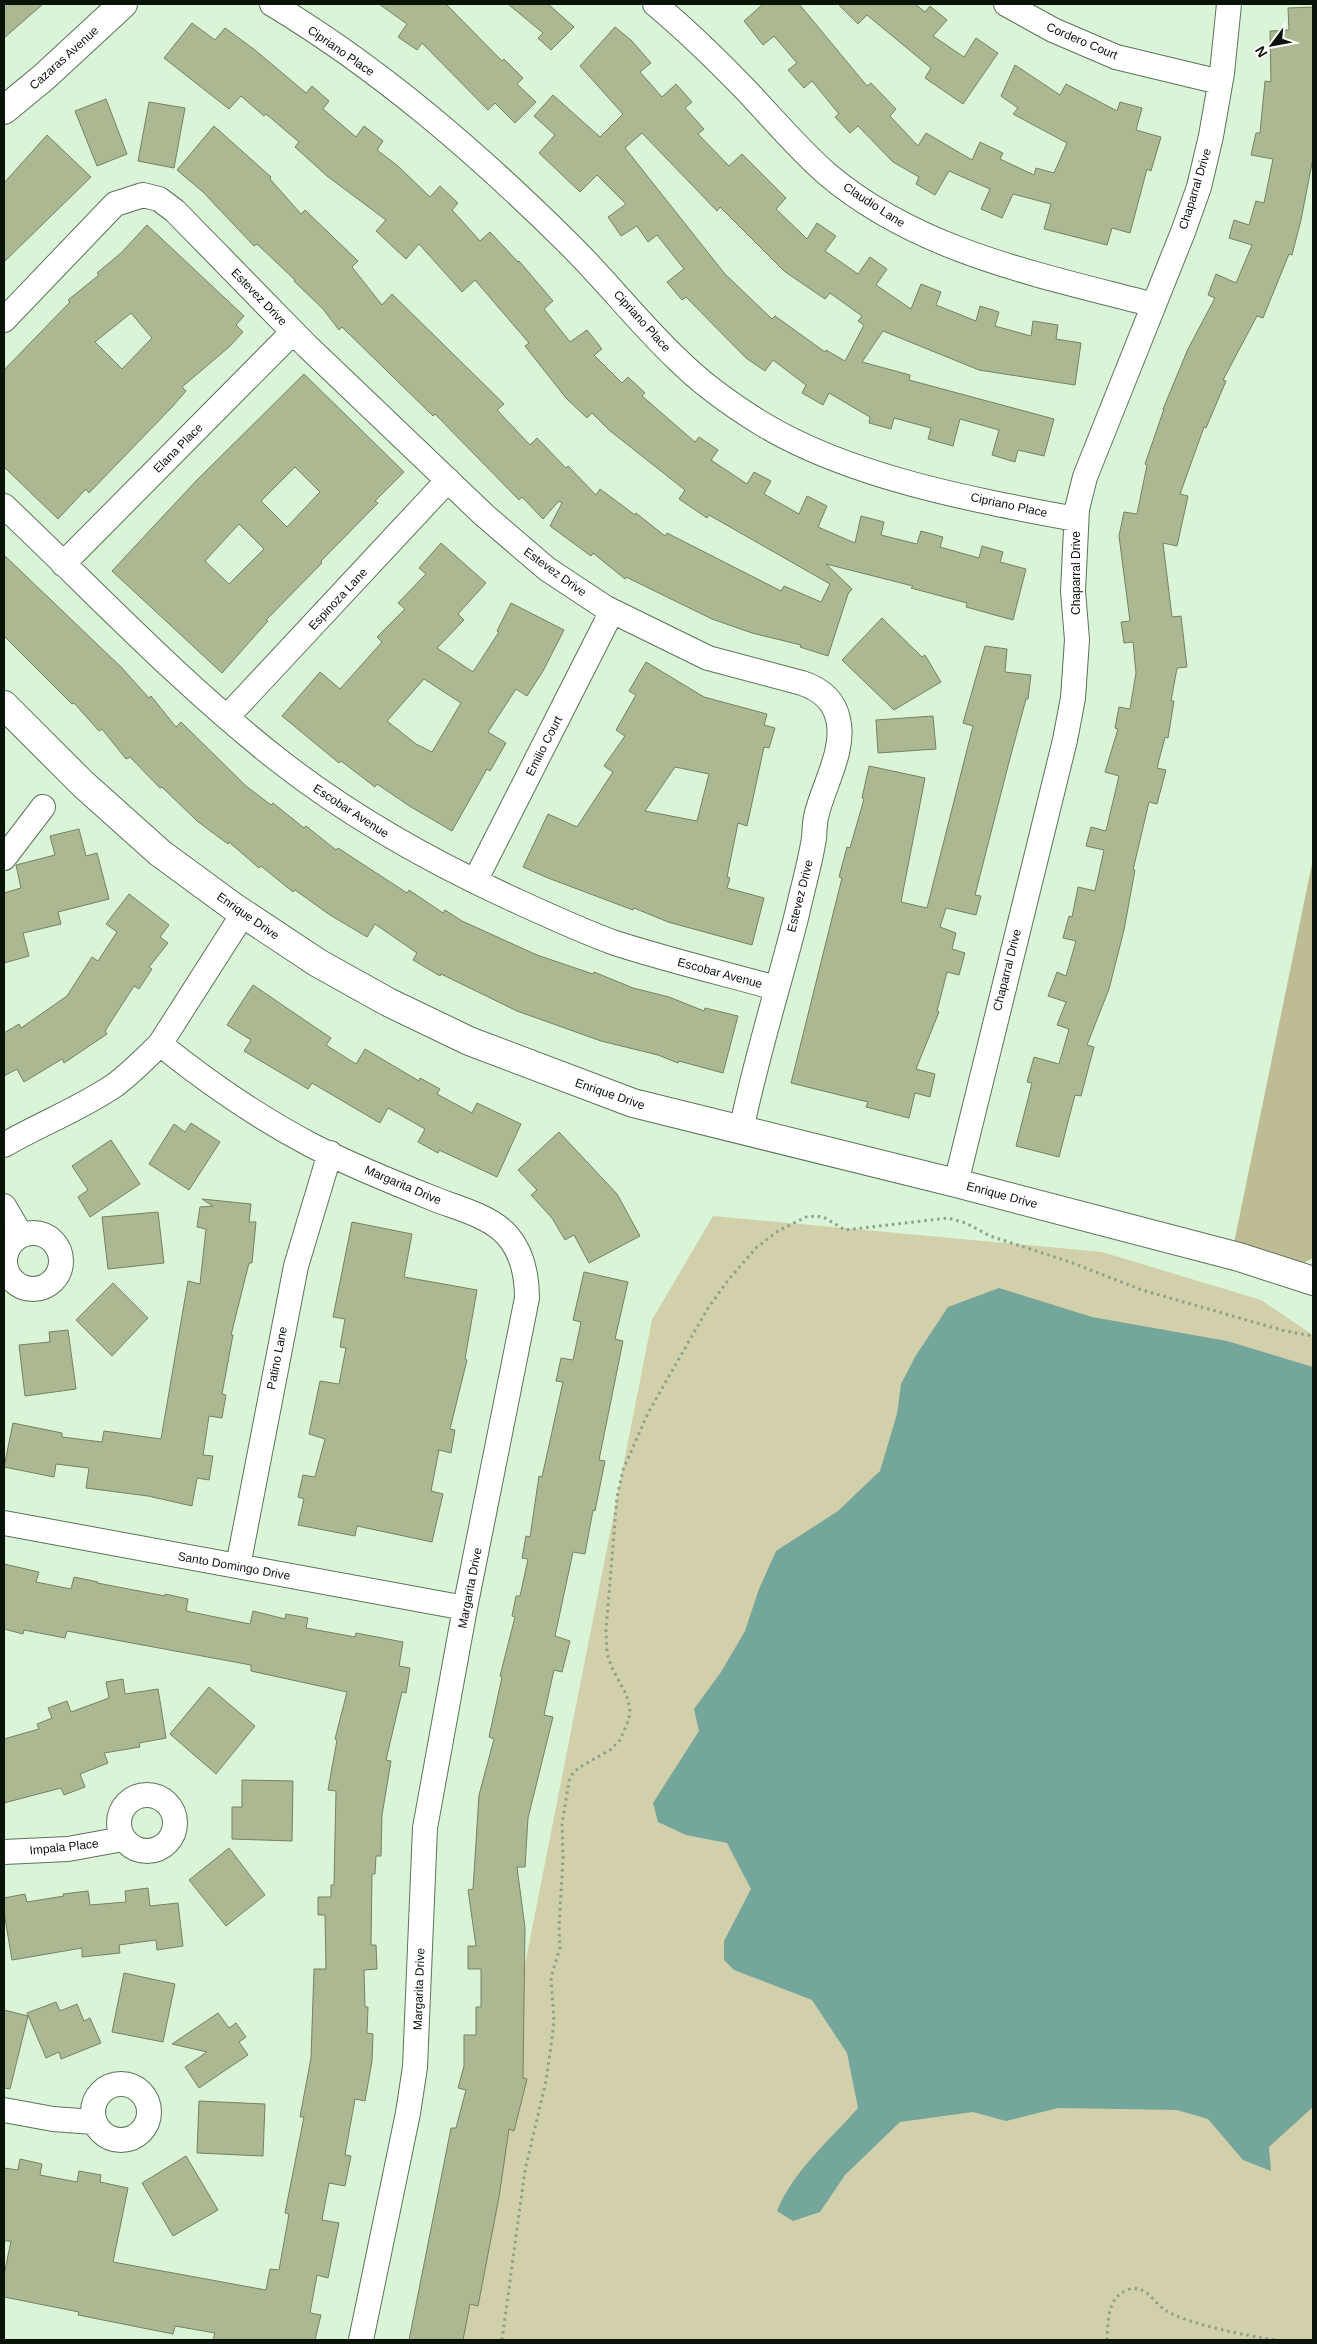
<svg xmlns="http://www.w3.org/2000/svg" width="1317" height="2344" viewBox="0 0 1317 2344" font-family="Arial,sans-serif">
<style>
.green{fill:#d2cfab}
.forest{fill:#bebc94}
.water{fill:#75a69b}
.building{fill:#abb892;stroke:#768162;fill-rule:evenodd}
.lines{fill:none;stroke-linecap:round;stroke-linejoin:round}
.street-casing{stroke:#5c735a;stroke-width:26}
.secondary-casing{stroke:#5c735a;stroke-width:30}
.path{stroke:#8ca08a;stroke-width:3;stroke-dasharray:2.5 4;stroke-linecap:butt}
.street{stroke:#fff;stroke-width:24}
.secondary{stroke:#fff;stroke-width:28}
.labels{text-anchor:middle;dominant-baseline:central;stroke-width:4;stroke-linejoin:round;paint-order:stroke}
.street-label{font-size:12px;fill:#0a1309;stroke:#fff}
</style>
<rect width="100%" height="100%" fill="#daf4d7"/>
<!-- green -->
<path class="green" d="M 713,1216 L 1102,1252 L 1261,1300 L 1313,1335 L 1313,2340 L 451,2340 L 652,1320 Z"/>
<!-- forest -->
<path class="forest" d="M 1313,859 L 1313,1258 L 1302,1264 L 1234,1243 Z"/>
<!-- water -->
<path class="water" d="M 999,1288 L 1092,1317 L 1227,1341 L 1313,1367 L 1313,2107 L 1269,2147 L 1271,2171 L 1243,2160 L 1208,2119 L 1177,2110 L 1058,2108 L 1006,2121 L 973,2112 L 900,2122 L 845,2175 L 820,2212 L 793,2221 L 777,2211 C 793,2171 830,2140 858,2108 L 847,2053 L 812,2000 L 734,1970 L 724,1960 L 724,1941 L 751,1889 L 727,1843 L 686,1835 L 658,1822 L 653,1803 L 699,1731 L 694,1709 L 721,1672 L 745,1631 L 759,1589 L 776,1551 L 838,1511 L 880,1471 L 897,1414 L 901,1384 L 915,1357 L 948,1307 Z"/>
<!-- building -->
<path class="building" d="M 4,4 L 43,4 L 4,38 Z
M 379,4 L 446,4 L 502,61 L 504,59 L 523,78 L 517,84 L 536,102 L 515,123 L 495,103 L 488,110 L 422,43 L 417,50 L 398,37 L 407,24 Z
M 508,4 L 548,4 L 574,27 L 551,50 L 538,38 L 543,33 Z
M 763,4 L 799,4 L 867,86 L 871,83 L 896,109 L 890,116 L 918,146 L 926,133 L 972,160 L 980,142 L 1003,153 L 1000,159 L 1034,175 L 1036,168 L 1054,173 L 1067,143 L 1013,114 L 1018,108 L 1001,96 L 1015,65 L 1060,95 L 1066,84 L 1117,111 L 1120,102 L 1142,108 L 1136,130 L 1161,137 L 1151,171 L 1147,169 L 1130,233 L 1112,228 L 1107,245 L 1044,229 L 1051,204 L 1013,194 L 1002,218 L 981,209 L 990,189 L 949,171 L 935,195 L 916,184 L 919,177 L 893,162 L 858,126 L 850,133 L 835,117 L 839,114 L 812,81 L 804,88 L 788,70 L 797,63 L 774,36 L 763,45 L 744,21 Z
M 838,4 L 915,4 L 925,12 L 930,6 L 947,20 L 933,36 L 964,57 L 976,38 L 998,53 L 963,104 L 925,78 L 931,68 L 867,15 L 858,24 Z
M 1313,7 L 1313,158 L 1301,220 L 1292,255 L 1289,254 L 1263,318 L 1257,316 L 1223,380 L 1226,381 L 1206,428 L 1204,427 L 1180,494 L 1188,496 L 1177,546 L 1163,543 L 1172,617 L 1181,616 L 1187,667 L 1177,668 L 1171,701 L 1174,701 L 1168,738 L 1165,737 L 1157,768 L 1166,770 L 1157,804 L 1149,802 L 1133,870 L 1135,870 L 1124,930 L 1109,989 L 1087,1045 L 1094,1047 L 1081,1096 L 1075,1095 L 1059,1157 L 1016,1146 L 1032,1083 L 1027,1082 L 1034,1057 L 1059,1064 L 1069,1029 L 1057,1025 L 1066,1002 L 1048,996 L 1057,972 L 1066,976 L 1076,941 L 1063,938 L 1069,916 L 1072,917 L 1078,887 L 1095,891 L 1104,850 L 1086,846 L 1091,827 L 1106,831 L 1119,776 L 1105,772 L 1118,729 L 1115,728 L 1119,707 L 1130,709 L 1136,673 L 1133,642 L 1124,643 L 1121,622 L 1130,621 L 1119,536 L 1124,512 L 1137,514 L 1147,465 L 1145,464 L 1164,409 L 1163,409 L 1188,349 L 1215,298 L 1208,295 L 1216,274 L 1236,283 L 1252,245 L 1229,238 L 1234,220 L 1249,225 L 1256,201 L 1264,203 L 1273,159 L 1251,155 L 1256,133 L 1260,133 L 1265,81 L 1271,82 L 1270,31 L 1289,30 L 1288,8 Z
M 192,23 L 215,40 L 225,28 L 255,50 L 306,93 L 312,86 L 329,101 L 323,109 L 356,137 L 364,126 L 383,141 L 377,150 L 398,166 L 430,197 L 440,186 L 458,203 L 452,210 L 480,241 L 490,232 L 518,262 L 519,261 L 553,301 L 544,309 L 570,342 L 587,330 L 602,349 L 594,355 L 622,383 L 628,377 L 645,393 L 642,396 L 695,442 L 699,437 L 718,450 L 711,460 L 747,484 L 754,472 L 771,481 L 764,494 L 799,514 L 807,496 L 827,506 L 818,527 L 855,543 L 861,516 L 884,522 L 881,535 L 917,544 L 921,531 L 943,537 L 940,547 L 979,558 L 982,546 L 1003,552 L 1000,562 L 1026,569 L 1013,620 L 966,607 L 967,603 L 911,588 L 913,586 L 826,564 L 852,589 L 848,594 L 828,656 L 800,647 L 801,645 L 752,633 L 712,619 L 626,577 L 625,579 L 593,553 L 591,556 L 550,526 L 562,503 L 559,501 L 543,519 L 522,497 L 519,500 L 435,414 L 433,416 L 342,327 L 339,330 L 323,309 L 294,281 L 295,280 L 257,244 L 254,246 L 203,192 L 177,170 L 214,126 L 271,177 L 270,179 L 301,214 L 305,210 L 358,261 L 352,267 L 382,305 L 392,294 L 504,404 L 497,410 L 530,445 L 537,438 L 566,468 L 568,466 L 596,495 L 600,489 L 635,515 L 636,513 L 665,536 L 667,533 L 781,591 L 784,586 L 821,602 L 830,584 L 709,515 L 707,518 L 679,499 L 685,490 L 609,430 L 592,413 L 587,418 L 566,398 L 525,346 L 529,343 L 475,280 L 462,292 L 419,244 L 406,259 L 376,231 L 386,220 L 327,176 L 295,147 L 299,142 L 266,114 L 264,116 L 241,96 L 229,109 L 164,58 Z
M 615,27 L 631,40 L 651,63 L 640,72 L 662,97 L 676,84 L 692,102 L 685,108 L 704,129 L 698,134 L 729,166 L 742,154 L 786,198 L 776,209 L 807,239 L 817,223 L 836,236 L 825,251 L 858,274 L 870,257 L 887,269 L 876,285 L 911,309 L 921,284 L 941,292 L 936,305 L 976,321 L 980,306 L 999,312 L 995,326 L 1031,336 L 1033,321 L 1058,325 L 1056,339 L 1081,343 L 1075,385 L 979,370 L 883,331 L 862,362 L 910,375 L 909,380 L 1054,419 L 1044,456 L 1018,450 L 1015,462 L 992,455 L 999,430 L 960,419 L 953,446 L 928,439 L 931,428 L 894,418 L 891,429 L 869,423 L 870,417 L 829,393 L 823,405 L 802,393 L 806,385 L 773,360 L 765,371 L 746,358 L 686,297 L 682,300 L 667,282 L 684,269 L 657,235 L 648,242 L 637,226 L 621,236 L 608,217 L 626,204 L 597,175 L 580,192 L 539,153 L 555,135 L 534,116 L 553,95 L 600,137 L 623,114 L 580,66 ZM 642,133 L 717,211 L 720,207 L 784,271 L 825,299 L 830,293 L 862,316 L 858,321 L 864,325 L 845,361 L 826,350 L 825,352 L 775,316 L 772,319 L 725,274 L 625,148 Z
M 106,99 L 127,154 L 97,166 L 75,111 Z
M 149,102 L 185,108 L 174,168 L 138,161 Z
M 47,135 L 91,177 L 4,262 L 4,183 Z
M 147,225 L 244,316 L 236,325 L 243,332 L 229,347 L 182,387 L 186,391 L 173,406 L 89,493 L 86,489 L 58,519 L 4,467 L 4,370 L 70,302 L 68,300 L 99,275 L 97,273 L 121,253 ZM 131,313 L 152,338 L 122,369 L 95,342 Z
M 304,374 L 404,472 L 375,501 L 378,503 L 321,561 L 322,563 L 266,620 L 268,621 L 222,673 L 112,571 L 196,481 ZM 295,467 L 320,492 L 287,527 L 261,501 ZM 239,524 L 264,549 L 229,584 L 205,561 Z
M 441,543 L 486,583 L 458,614 L 464,620 L 437,648 L 473,672 L 499,632 L 497,631 L 511,603 L 564,630 L 543,671 L 527,696 L 516,689 L 488,732 L 506,743 L 490,771 L 487,769 L 452,831 L 411,807 L 377,784 L 375,787 L 341,761 L 339,763 L 282,716 L 320,672 L 340,689 L 382,642 L 377,637 L 405,609 L 398,603 L 426,574 L 419,568 ZM 424,679 L 461,703 L 432,752 L 416,744 L 387,721 Z
M 4,555 L 122,668 L 149,698 L 151,696 L 176,727 L 181,722 L 246,786 L 271,805 L 273,803 L 304,828 L 306,826 L 336,850 L 338,848 L 407,893 L 409,890 L 443,913 L 445,910 L 462,921 L 537,955 L 593,974 L 594,972 L 633,988 L 669,997 L 704,1011 L 705,1008 L 738,1016 L 723,1073 L 679,1061 L 678,1063 L 658,1055 L 601,1041 L 517,1011 L 441,974 L 440,976 L 413,960 L 417,953 L 375,924 L 367,937 L 330,915 L 295,890 L 293,892 L 261,866 L 259,868 L 229,842 L 228,844 L 197,821 L 162,787 L 160,788 L 130,757 L 126,759 L 102,729 L 99,731 L 74,703 L 72,704 L 4,636 Z
M 882,618 L 922,657 L 925,655 L 941,682 L 894,710 L 842,660 Z
M 985,646 L 1007,649 L 1005,672 L 1031,675 L 1028,699 L 1026,699 L 1009,762 L 975,895 L 981,896 L 976,915 L 946,908 L 940,927 L 956,933 L 952,949 L 965,953 L 959,975 L 947,972 L 937,1011 L 939,1012 L 916,1069 L 935,1074 L 930,1097 L 915,1093 L 909,1118 L 866,1107 L 868,1102 L 791,1083 L 842,878 L 839,877 L 847,847 L 850,848 L 864,799 L 862,798 L 869,766 L 925,778 L 901,902 L 927,908 L 973,726 L 963,723 Z
M 646,662 L 704,697 L 767,714 L 764,725 L 775,728 L 769,748 L 764,747 L 747,826 L 738,823 L 727,877 L 730,878 L 727,888 L 764,898 L 752,945 L 668,922 L 634,908 L 633,910 L 548,878 L 523,867 L 548,814 L 577,827 L 613,772 L 604,766 L 625,736 L 616,730 L 636,695 L 629,691 ZM 675,767 L 709,774 L 697,821 L 645,811 Z
M 933,716 L 936,749 L 878,753 L 876,720 Z
M 79,829 L 86,856 L 97,853 L 109,899 L 58,912 L 61,924 L 23,933 L 29,956 L 4,963 L 4,893 L 21,888 L 16,865 L 55,855 L 50,836 Z
M 129,894 L 169,925 L 160,937 L 168,943 L 149,967 L 152,969 L 139,989 L 134,986 L 105,1031 L 107,1034 L 64,1063 L 62,1059 L 24,1082 L 17,1069 L 4,1076 L 4,1033 L 19,1024 L 21,1028 L 67,996 L 92,957 L 98,961 L 117,932 L 106,924 Z
M 253,985 L 331,1038 L 326,1045 L 356,1064 L 365,1049 L 419,1081 L 420,1078 L 440,1089 L 437,1094 L 472,1113 L 477,1103 L 521,1124 L 497,1177 L 439,1150 L 438,1153 L 418,1142 L 425,1129 L 388,1108 L 380,1123 L 312,1083 L 308,1089 L 244,1051 L 251,1040 L 227,1025 Z
M 191,1123 L 220,1142 L 189,1190 L 149,1164 L 174,1124 L 185,1132 Z
M 559,1132 L 617,1194 L 640,1236 L 589,1263 L 574,1235 L 565,1240 L 552,1218 L 531,1195 L 537,1190 L 518,1170 Z
M 111,1140 L 140,1184 L 90,1217 L 78,1197 L 88,1190 L 72,1166 Z
M 202,1199 L 251,1204 L 249,1222 L 256,1222 L 252,1263 L 249,1263 L 231,1335 L 233,1335 L 222,1394 L 226,1395 L 222,1418 L 209,1416 L 203,1455 L 213,1456 L 209,1480 L 197,1478 L 192,1506 L 148,1496 L 86,1488 L 89,1468 L 56,1464 L 54,1477 L 4,1467 L 13,1423 L 62,1433 L 62,1437 L 102,1442 L 104,1431 L 161,1439 L 188,1281 L 200,1284 L 206,1229 L 197,1227 L 200,1207 L 213,1206 Z
M 158,1212 L 164,1263 L 108,1269 L 102,1217 Z
M 352,1222 L 412,1234 L 404,1277 L 477,1290 L 465,1359 L 467,1360 L 450,1429 L 455,1430 L 451,1453 L 439,1450 L 431,1491 L 443,1494 L 432,1542 L 357,1526 L 355,1536 L 298,1525 L 304,1499 L 298,1497 L 303,1475 L 315,1477 L 325,1439 L 309,1434 L 320,1381 L 339,1384 L 346,1348 L 340,1347 L 345,1319 L 333,1317 Z
M 584,1272 L 628,1282 L 615,1339 L 623,1341 L 599,1460 L 605,1461 L 595,1511 L 593,1510 L 585,1554 L 573,1552 L 555,1636 L 570,1641 L 562,1672 L 554,1670 L 544,1715 L 553,1717 L 528,1818 L 525,1867 L 517,1867 L 525,1928 L 523,2078 L 527,2079 L 514,2131 L 509,2129 L 499,2197 L 478,2306 L 470,2304 L 463,2340 L 409,2340 L 451,2128 L 456,2128 L 466,2090 L 458,2088 L 464,2066 L 464,2035 L 476,2035 L 476,2007 L 481,2007 L 481,1969 L 468,1969 L 468,1946 L 476,1946 L 468,1890 L 473,1889 L 479,1795 L 494,1739 L 489,1737 L 502,1677 L 500,1676 L 515,1617 L 512,1616 L 516,1596 L 520,1596 L 528,1559 L 522,1558 L 526,1536 L 530,1537 L 539,1476 L 542,1477 L 563,1382 L 556,1381 L 561,1358 L 573,1360 L 581,1322 L 573,1320 Z
M 113,1283 L 148,1318 L 112,1356 L 76,1320 Z
M 68,1330 L 76,1389 L 25,1396 L 19,1345 L 50,1342 L 49,1332 Z
M 4,1564 L 39,1572 L 36,1582 L 71,1589 L 74,1577 L 98,1582 L 97,1583 L 165,1596 L 165,1594 L 188,1599 L 186,1611 L 250,1624 L 253,1611 L 285,1619 L 286,1614 L 308,1618 L 306,1628 L 355,1637 L 356,1633 L 403,1642 L 399,1666 L 410,1668 L 406,1693 L 402,1692 L 386,1760 L 391,1761 L 382,1815 L 381,1856 L 376,1856 L 375,1874 L 372,1874 L 371,1945 L 376,1945 L 377,1969 L 364,1970 L 365,2007 L 368,2007 L 367,2033 L 373,2034 L 372,2061 L 365,2101 L 355,2099 L 345,2155 L 351,2156 L 345,2186 L 329,2183 L 322,2220 L 339,2223 L 328,2278 L 317,2275 L 310,2313 L 321,2315 L 315,2340 L 213,2340 L 215,2333 L 175,2326 L 173,2334 L 78,2315 L 79,2312 L 4,2297 L 4,2275 L 11,2241 L 4,2241 L 4,2168 L 18,2170 L 20,2159 L 42,2164 L 40,2175 L 77,2182 L 79,2171 L 101,2175 L 100,2182 L 128,2188 L 113,2262 L 266,2290 L 270,2269 L 279,2270 L 289,2214 L 285,2213 L 304,2117 L 300,2117 L 311,2058 L 314,1969 L 326,1969 L 325,1915 L 318,1915 L 318,1897 L 331,1897 L 331,1885 L 334,1885 L 336,1791 L 328,1790 L 337,1740 L 335,1739 L 347,1692 L 251,1671 L 251,1665 L 67,1631 L 65,1638 L 24,1630 L 23,1634 L 4,1629 Z
M 123,1679 L 125,1694 L 158,1689 L 166,1738 L 139,1743 L 140,1747 L 104,1753 L 108,1763 L 80,1774 L 85,1787 L 64,1795 L 61,1788 L 4,1803 L 4,1739 L 39,1729 L 37,1724 L 52,1718 L 48,1708 L 67,1701 L 71,1712 L 109,1698 L 106,1682 Z
M 209,1687 L 255,1726 L 216,1774 L 170,1734 Z
M 242,1780 L 293,1781 L 292,1841 L 232,1839 L 232,1807 L 242,1807 Z
M 229,1848 L 265,1895 L 226,1926 L 189,1880 Z
M 148,1888 L 150,1906 L 178,1903 L 183,1946 L 157,1950 L 156,1940 L 119,1945 L 120,1953 L 82,1957 L 82,1948 L 12,1960 L 4,1912 L 4,1898 L 25,1894 L 27,1902 L 64,1896 L 63,1894 L 88,1891 L 90,1905 L 126,1902 L 125,1891 Z
M 124,1973 L 175,1984 L 163,2042 L 112,2032 Z
M 56,2002 L 60,2011 L 77,2004 L 84,2021 L 90,2018 L 101,2043 L 61,2059 L 59,2052 L 46,2058 L 27,2013 Z
M 4,2010 L 28,2016 L 10,2089 L 4,2088 Z
M 218,2013 L 229,2028 L 236,2023 L 246,2037 L 239,2042 L 248,2055 L 199,2088 L 185,2067 L 207,2052 L 172,2044 Z
M 199,2101 L 265,2104 L 263,2156 L 197,2153 Z
M 186,2156 L 218,2210 L 173,2236 L 142,2183 Z"/>
<g class="lines">
<defs>
<path id="street" d="M 272,4 C 380,69 476,152 566,241 C 605,279 638,322 677,359 C 701,383 730,404 759,422 C 848,477 973,500 1076,519
M 655,4 C 686,30 715,58 743,87 C 771,116 796,147 827,174 C 919,252 1040,275 1154,305
M 1006,4 L 1053,30 L 1116,57 L 1220,82
M 4,320 L 115,204 L 143,195 L 159,199 L 175,211 L 307,346 L 484,515 L 547,569 L 606,608 L 708,658 L 802,683 C 820,689 834,700 838,719 C 846,750 822,788 816,817 C 814,826 815,835 813,844 C 809,867 802,891 797,914 C 779,986 756,1057 741,1131
M 4,506 C 94,591 179,682 277,759 C 348,815 426,859 508,897 C 543,913 579,930 615,943 C 668,960 722,973 776,988
M 63,564 L 293,332
M 227,717 L 448,480
M 4,858 L 43,807
M 475,881 L 612,611
M 160,1044 C 207,1082 258,1117 311,1145 C 350,1165 392,1182 432,1198 C 456,1208 489,1215 507,1235 C 522,1252 527,1275 527,1298 L 465,1608 L 425,1828 L 415,2067 L 408,2113 L 361,2340
M 4,1145 C 40,1124 80,1109 115,1085 C 131,1073 146,1058 160,1044 L 243,914
M 956,1183 L 1065,740 L 1073,698 L 1077,640 L 1073,591 L 1077,509 L 1085,477 L 1183,232 L 1199,187 L 1211,136 L 1222,73 L 1229,4
M 4,1206 L 21,1235
M5 1261a28 28 0 1 1 56 0a28 28 0 1 1-56 0Z
M 4,1523 L 465,1608
M 238,1566 L 296,1266 L 330,1153
M119 1823a28 28 0 1 1 56 0a28 28 0 1 1-56 0Z
M 4,1852 L 68,1849 L 123,1839
M93 2112a28 28 0 1 1 56 0a28 28 0 1 1-56 0Z
M 4,2110 L 53,2119 L 94,2122"/>
<path id="secondary" d="M 4,110 L 44,77 L 123,4
M 4,705 L 83,784 L 160,853 L 235,908 L 318,963 L 388,1002 L 469,1041 L 633,1103 L 956,1183 L 1239,1257 L 1313,1281"/>
</defs>
<!-- street casing -->
<use href="#street" class="street-casing"/>
<!-- secondary casing -->
<use href="#secondary" class="secondary-casing"/>
<!-- path -->
<path class="path" d="M 502,2340 L 525,2170 L 546,2081 L 552,2039 L 554,2021 L 551,1977 L 560,1948 L 559,1928 L 563,1858 L 562,1824 L 569,1781 L 573,1773 L 580,1767 L 610,1750 L 620,1740 L 629,1719 L 630,1708 L 626,1694 L 612,1668 L 607,1653 L 606,1630 L 617,1497 L 623,1470 L 648,1413 L 708,1308 L 729,1279 L 756,1248 L 778,1231 L 806,1217 L 817,1216 L 825,1218 L 845,1230 L 948,1218 L 966,1223 L 990,1236 L 1070,1262 L 1142,1290 L 1285,1331 L 1313,1336
M 1107,2340 C 1108,2322 1107,2298 1127,2290 C 1145,2283 1153,2302 1165,2310 C 1186,2324 1249,2336 1275,2340"/>
<!-- street -->
<use href="#street" class="street"/>
<!-- secondary -->
<use href="#secondary" class="secondary"/>
</g>
<g class="labels">
<!-- street labels -->
<g class="street-label">
<text transform="translate(1082 41) rotate(23)">Cordero Court</text>
<text transform="translate(341 51) rotate(35)">Cipriano Place</text>
<text transform="translate(64 58) rotate(-42)">Cazaras Avenue</text>
<text transform="translate(1195 189) rotate(-73)">Chaparral Drive</text>
<text transform="translate(874 205) rotate(33)">Claudio Lane</text>
<text transform="translate(259 297) rotate(46)">Estevez Drive</text>
<text transform="translate(642 321) rotate(48)">Cipriano Place</text>
<text transform="translate(178 448) rotate(-45)">Elana Place</text>
<text transform="translate(1009 505) rotate(12)">Cipriano Place</text>
<text transform="translate(555 572) rotate(36)">Estevez Drive</text>
<text transform="translate(1076 573) rotate(-90)">Chaparral Drive</text>
<text transform="translate(338 599) rotate(-47)">Espinoza Lane</text>
<text transform="translate(544 746) rotate(-63)">Emilio Court</text>
<text transform="translate(351 811) rotate(33)">Escobar Avenue</text>
<text transform="translate(800 896) rotate(-76)">Estevez Drive</text>
<text transform="translate(248 916) rotate(35)">Enrique Drive</text>
<text transform="translate(1007 970) rotate(-76)">Chaparral Drive</text>
<text transform="translate(720 973) rotate(15)">Escobar Avenue</text>
<text transform="translate(610 1094) rotate(19)">Enrique Drive</text>
<text transform="translate(403 1185) rotate(23)">Margarita Drive</text>
<text transform="translate(1002 1195) rotate(15)">Enrique Drive</text>
<text transform="translate(277 1358) rotate(-79)">Patino Lane</text>
<text transform="translate(234 1566) rotate(10)">Santo Domingo Drive</text>
<text transform="translate(470 1588) rotate(-79)">Margarita Drive</text>
<text transform="translate(64 1847) rotate(-6)">Impala Place</text>
<text transform="translate(419 1989) rotate(-88)">Margarita Drive</text>
</g>
</g>
<!-- border -->
<rect width="1317" height="2344" fill="none" stroke="#0a1309" stroke-width="10"/>
<!-- north arrow -->
<g transform="translate(1272 45) rotate(238)" stroke="#ffffff" stroke-width="4" paint-order="stroke">
<path d="M0-4L9 19L0 12L-9 19Z" fill="#0a1309"/>
<text y="-8" font-size="14" font-weight="bold" text-anchor="middle" fill="#0a1309">N</text>
</g>
</svg>
